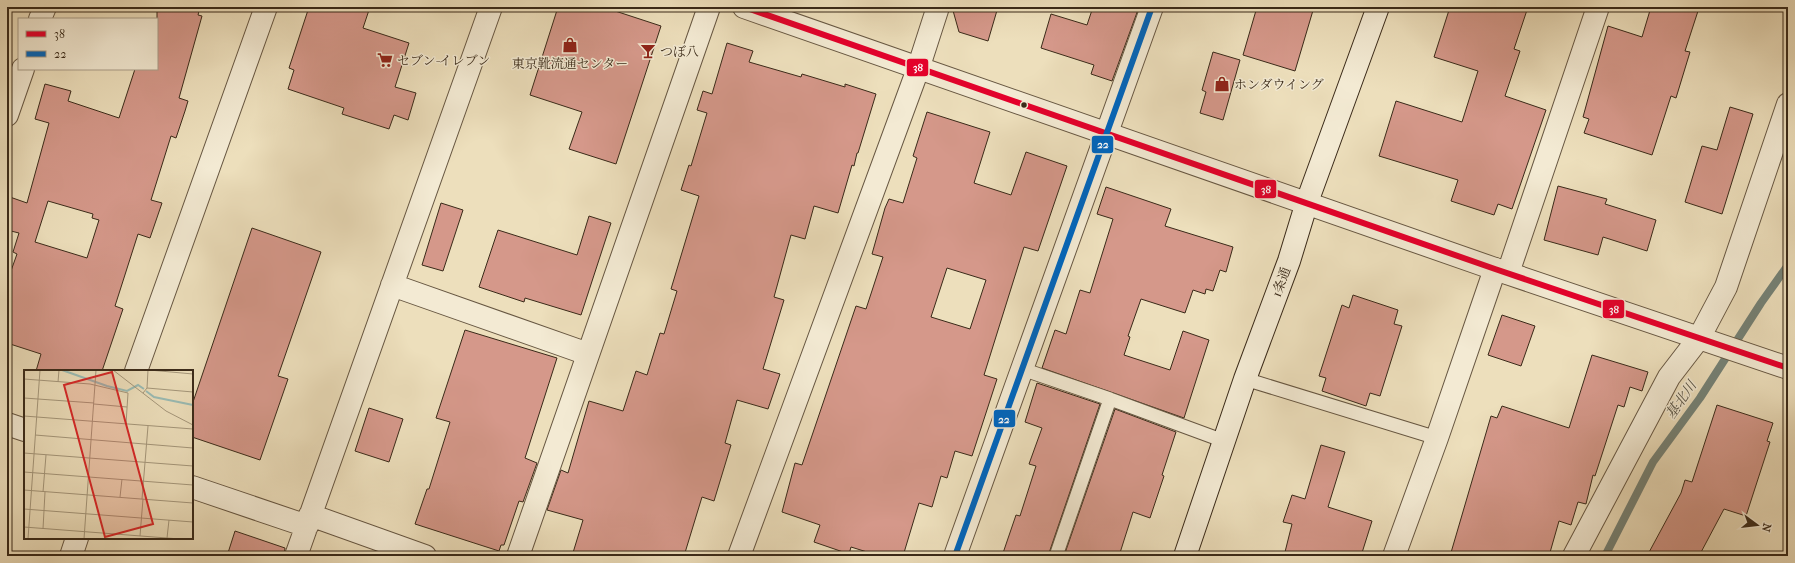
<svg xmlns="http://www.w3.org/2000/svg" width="1795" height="563" viewBox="0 0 1795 563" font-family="'IM FELL French Canon','Noto Serif JP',serif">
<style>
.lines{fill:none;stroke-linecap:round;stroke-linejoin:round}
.stream{stroke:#748277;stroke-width:8}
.building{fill:#d5988a;stroke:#3a2a19;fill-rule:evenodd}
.service-casing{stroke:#675742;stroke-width:15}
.minor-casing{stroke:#675742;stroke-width:24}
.tertiary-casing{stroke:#675742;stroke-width:24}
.secondary-casing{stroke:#3a2a19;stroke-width:24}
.service{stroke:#f3ead3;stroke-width:13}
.minor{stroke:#f3ead3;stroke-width:22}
.tertiary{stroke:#f3ead3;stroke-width:22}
.secondary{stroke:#f3ead3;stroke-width:22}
.bus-1-casing{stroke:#f3ead3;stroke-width:9}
.bus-2-casing{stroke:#f3ead3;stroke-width:9}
.bus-1{stroke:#e4002b;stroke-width:6}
.bus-2{stroke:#0065bd;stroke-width:6}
.bus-dot{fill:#3a2a19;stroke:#f3ead3;stroke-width:1.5}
.labels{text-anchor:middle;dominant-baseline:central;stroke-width:3;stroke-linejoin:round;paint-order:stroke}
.poi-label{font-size:13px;fill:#3a2a19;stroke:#f3ead3;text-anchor:start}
.street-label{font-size:13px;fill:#3a2a19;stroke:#f3ead3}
.water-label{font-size:14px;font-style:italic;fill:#524e40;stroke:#f3ead3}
.inset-river{fill:none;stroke:#9abcb5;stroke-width:2}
.inset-road{fill:none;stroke:#a5977b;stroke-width:1}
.view{fill:#d62828;fill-opacity:0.15;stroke:#d62828;stroke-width:2}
.inset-edge{fill:none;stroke:#3a2a19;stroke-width:2}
.line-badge{stroke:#f3ead3;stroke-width:1.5}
.badge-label{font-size:11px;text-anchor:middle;font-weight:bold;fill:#fff}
</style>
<rect width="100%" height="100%" fill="#eddfbc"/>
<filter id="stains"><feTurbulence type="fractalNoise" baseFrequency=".005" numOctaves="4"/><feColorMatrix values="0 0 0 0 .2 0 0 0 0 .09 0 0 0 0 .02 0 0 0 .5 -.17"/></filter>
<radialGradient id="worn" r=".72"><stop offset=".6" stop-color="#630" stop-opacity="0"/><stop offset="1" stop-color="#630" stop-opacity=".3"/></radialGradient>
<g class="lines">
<!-- stream -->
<path class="stream" d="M 1605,556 L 1653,462 L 1700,398 L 1761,303 L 1788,265"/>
</g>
<!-- building -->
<path class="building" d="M 157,7 L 200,7 L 198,15 L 202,16 L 179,98 L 188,101 L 185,111 L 176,138 L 171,136 L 151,200 L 162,203 L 150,238 L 138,234 L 115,306 L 123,309 L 102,371 L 36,371 L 41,354 L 7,343 L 7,282 L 17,254 L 13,252 L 19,233 L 7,230 L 7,196 L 27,203 L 49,123 L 35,119 L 45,84 L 71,91 L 68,101 L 119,118 L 135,69 L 157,69 ZM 48,201 L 93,214 L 92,218 L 99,220 L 87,258 L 35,242 Z
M 309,7 L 370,7 L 363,28 L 409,43 L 395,87 L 416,93 L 408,120 L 394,115 L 389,129 L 342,114 L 344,108 L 288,89 L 294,70 L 289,68 Z
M 558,7 L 603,7 L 661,26 L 616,164 L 569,149 L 582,112 L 530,95 Z
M 952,7 L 998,7 L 988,41 L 959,32 Z
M 1093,7 L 1139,7 L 1112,81 L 1091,74 L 1094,65 L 1041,48 L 1051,14 L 1087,25 Z
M 1257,7 L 1314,7 L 1295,71 L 1243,55 Z
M 1450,7 L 1528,7 L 1514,49 L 1520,51 L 1505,96 L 1546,110 L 1512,209 L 1498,204 L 1494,215 L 1451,201 L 1458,180 L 1379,156 L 1396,101 L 1462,122 L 1478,71 L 1434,57 Z
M 1651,7 L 1685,7 L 1698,11 L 1685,51 L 1690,52 L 1676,98 L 1671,96 L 1652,155 L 1584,133 L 1589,119 L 1583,117 L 1608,26 L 1642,37 Z
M 727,43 L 753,51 L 749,62 L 801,77 L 802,74 L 845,87 L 845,84 L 876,94 L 858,153 L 857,153 L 854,166 L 852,165 L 838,213 L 814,206 L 805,239 L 791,235 L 774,297 L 784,300 L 763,369 L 780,374 L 768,409 L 737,400 L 725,443 L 731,445 L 714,501 L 702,497 L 684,556 L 572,556 L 583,520 L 547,510 L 561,470 L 568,473 L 589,401 L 623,411 L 636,371 L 647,375 L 660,333 L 664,334 L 677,291 L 671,289 L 699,196 L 681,190 L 689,165 L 691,166 L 707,113 L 697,110 L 703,91 L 712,94 Z
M 1213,52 L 1240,60 L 1223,120 L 1200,113 L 1206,92 L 1202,90 Z
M 1730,107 L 1753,114 L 1722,214 L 1685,202 L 1702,146 L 1717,150 Z
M 927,112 L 990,132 L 974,183 L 1011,195 L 1026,152 L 1067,166 L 1038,251 L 1024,247 L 984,375 L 997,379 L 972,456 L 955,451 L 947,478 L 941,476 L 932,507 L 919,503 L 903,556 L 880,556 L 851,547 L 849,554 L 814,542 L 820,525 L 782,512 L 795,463 L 802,465 L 856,306 L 866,309 L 883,257 L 872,254 L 885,208 L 889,199 L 903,203 L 917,158 L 913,156 ZM 947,268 L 986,280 L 970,329 L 931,317 Z
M 1558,186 L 1607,199 L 1605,204 L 1656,220 L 1647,251 L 1603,237 L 1598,255 L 1544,240 Z
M 1106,187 L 1171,209 L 1165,226 L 1233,247 L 1226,272 L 1220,270 L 1213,291 L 1206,289 L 1205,294 L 1193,290 L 1185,313 L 1141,299 L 1128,336 L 1130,337 L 1124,355 L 1170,370 L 1183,331 L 1209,340 L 1184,418 L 1042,368 L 1055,330 L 1066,334 L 1080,290 L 1090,293 L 1113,219 L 1097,214 Z
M 441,203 L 463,210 L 443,271 L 422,265 Z
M 589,216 L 611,223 L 581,315 L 525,298 L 524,302 L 479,287 L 498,230 L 577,255 Z
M 252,228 L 321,252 L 278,376 L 288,379 L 260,460 L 192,437 L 192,405 Z
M 1353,295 L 1398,310 L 1394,324 L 1402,326 L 1380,396 L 1370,393 L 1366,406 L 1322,391 L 1326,378 L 1319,376 L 1342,305 L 1349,308 Z
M 1502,315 L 1535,326 L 1521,366 L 1488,355 Z
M 465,330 L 557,358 L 525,458 L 537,463 L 523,502 L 519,501 L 504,545 L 501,545 L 499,551 L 415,524 L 427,489 L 429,489 L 450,422 L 436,418 Z
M 1592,355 L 1648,372 L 1642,391 L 1630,387 L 1624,407 L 1618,405 L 1595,476 L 1593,475 L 1586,504 L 1578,502 L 1571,525 L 1559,521 L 1549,556 L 1450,556 L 1491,416 L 1497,418 L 1502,406 L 1569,428 Z
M 1037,383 L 1100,404 L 1048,556 L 1002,556 L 1016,515 L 1020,516 L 1036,466 L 1029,464 L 1042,428 L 1025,422 Z
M 1717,405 L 1773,423 L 1767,441 L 1770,442 L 1746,516 L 1724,509 L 1699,556 L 1647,556 L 1681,493 L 1685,480 L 1692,482 Z
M 369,408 L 403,419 L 389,462 L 355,451 Z
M 1115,409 L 1176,432 L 1162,475 L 1164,476 L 1150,518 L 1133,512 L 1119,556 L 1064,556 Z
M 1321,445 L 1345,452 L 1328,507 L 1372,521 L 1361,556 L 1284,556 L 1292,524 L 1283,522 L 1292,495 L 1305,499 Z
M 235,531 L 285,548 L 284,556 L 227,556 Z"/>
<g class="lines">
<defs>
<path id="service" d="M 1022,369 L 1110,399 L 1056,556
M 1245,379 L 1437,438
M 1110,399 L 1224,441"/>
<path id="minor" d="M 40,19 L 45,7
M 7,115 L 23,69
M 1508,273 L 1598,7
M 392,285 L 588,354
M 136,371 L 266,7
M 7,424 L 25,430
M 192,487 L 307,526
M 310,515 L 425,556
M 71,556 L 77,538
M 296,556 L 491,7
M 518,556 L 709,7
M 739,556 L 918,69 L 938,7
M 955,556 L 1152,7
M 1394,556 L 1437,438 L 1495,269
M 1574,556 L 1669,377 L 1699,338 L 1726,287 L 1788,104"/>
<path id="tertiary" d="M 744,7 L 1495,269 L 1788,368"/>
<path id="secondary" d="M 1185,556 L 1245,379 L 1289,261 L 1307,202 L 1378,7"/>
</defs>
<!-- service casing -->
<use href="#service" class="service-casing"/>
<!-- minor casing -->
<use href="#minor" class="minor-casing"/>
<!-- tertiary casing -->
<use href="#tertiary" class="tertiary-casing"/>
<!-- secondary casing -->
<use href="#secondary" class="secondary-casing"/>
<!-- service -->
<use href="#service" class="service"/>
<!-- minor -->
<use href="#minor" class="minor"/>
<!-- tertiary -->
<use href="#tertiary" class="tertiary"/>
<!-- secondary -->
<use href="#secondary" class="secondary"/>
<defs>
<path id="bus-1" d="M 744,7 L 1495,269 L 1788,368"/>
<path id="bus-2" d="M 955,556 L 1152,7"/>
</defs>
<!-- bus-1 casing -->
<use href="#bus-1" class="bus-1-casing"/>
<!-- bus-2 casing -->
<use href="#bus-2" class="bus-2-casing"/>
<!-- bus-1 -->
<use href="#bus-1" class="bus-1"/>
<!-- bus-2 -->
<use href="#bus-2" class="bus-2"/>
</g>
<!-- icons -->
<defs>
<symbol id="shop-bare" viewBox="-9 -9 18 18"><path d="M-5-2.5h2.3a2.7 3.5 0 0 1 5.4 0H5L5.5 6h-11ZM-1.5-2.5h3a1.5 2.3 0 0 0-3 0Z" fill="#8f2418" stroke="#f3ead3" stroke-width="2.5" paint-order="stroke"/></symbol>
<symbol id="bar-bare" viewBox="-9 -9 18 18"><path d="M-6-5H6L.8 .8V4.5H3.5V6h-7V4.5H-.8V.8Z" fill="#8f2418" stroke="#f3ead3" stroke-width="2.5" paint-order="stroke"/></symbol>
<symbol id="supermarket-bare" viewBox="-9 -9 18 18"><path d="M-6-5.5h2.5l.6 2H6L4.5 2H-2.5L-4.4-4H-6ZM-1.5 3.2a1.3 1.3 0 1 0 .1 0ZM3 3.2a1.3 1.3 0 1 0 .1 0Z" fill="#8f2418" stroke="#f3ead3" stroke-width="2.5" paint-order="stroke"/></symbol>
</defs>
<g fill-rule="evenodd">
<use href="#shop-bare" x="559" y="34" width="22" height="22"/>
<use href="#bar-bare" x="637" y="40" width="22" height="22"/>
<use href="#supermarket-bare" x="374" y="49" width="22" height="22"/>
<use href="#shop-bare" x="1211" y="73" width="22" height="22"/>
</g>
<!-- markers -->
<circle class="bus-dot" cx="1024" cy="105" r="3.5"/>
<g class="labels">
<!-- poi labels -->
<g class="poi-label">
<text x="660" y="51">つぼ八</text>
<text x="397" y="60">セブン-イレブン</text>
<text x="570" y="63" text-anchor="middle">東京靴流通センター</text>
<text x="1234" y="84">ホンダウイング</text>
</g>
<!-- street labels -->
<g class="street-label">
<text transform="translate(1281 282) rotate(-70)">1条通</text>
</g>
<!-- water labels -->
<g class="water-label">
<text transform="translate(1681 400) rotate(-55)">基北川</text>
</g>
</g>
<!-- overview -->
<g transform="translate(24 370)">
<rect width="169" height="169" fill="#eddfbc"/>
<path class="inset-river" d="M 38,0 L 83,16 L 103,21 L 114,15 L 120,19M 122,21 L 130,27 L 169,35"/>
<path class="inset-road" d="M 89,0 L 142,41 L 169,55M 125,0 L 169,4M 0,9 L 66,14 L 104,23 L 102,54M 34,12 L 35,0M 123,18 L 169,22M 119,23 L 123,18 L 124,0M 0,28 L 70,33M 70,34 L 103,37M 0,46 L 169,59M 11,65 L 169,78M 0,83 L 169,96M 0,102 L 169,115M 0,120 L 169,133M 19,122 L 22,85M 96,127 L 98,109M 118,129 L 124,56M 0,139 L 169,152M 0,157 L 156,169M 19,159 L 21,122M 116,166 L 119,129M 143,168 L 145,150M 4,169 L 16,0M 60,169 L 72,0"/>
<path class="view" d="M 88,2 L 129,154 L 81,167 L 40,15 Z"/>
<rect width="169" height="169" class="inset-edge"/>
</g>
<g class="line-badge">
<rect x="906" y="58" width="23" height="19" rx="4" fill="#e4002b"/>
<rect x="1091" y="135" width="23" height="19" rx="4" fill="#0065bd"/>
<rect x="1254" y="179" width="23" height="20" rx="4" fill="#e4002b"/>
<rect x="1602" y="299" width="23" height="20" rx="4" fill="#e4002b"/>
<rect x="993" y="409" width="23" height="19" rx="4" fill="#0065bd"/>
</g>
<g class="badge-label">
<text x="918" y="71">38</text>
<text x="1103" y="148">22</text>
<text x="1266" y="193">38</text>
<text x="1614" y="313">38</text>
<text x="1004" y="423">22</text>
</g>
<!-- margin -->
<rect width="1795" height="563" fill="none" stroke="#eddfbc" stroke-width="24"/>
<rect x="8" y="8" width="1779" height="547" fill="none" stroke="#3a2a19" stroke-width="2"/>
<rect x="12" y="12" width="1771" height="539" fill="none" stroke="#3a2a19"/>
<!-- legend -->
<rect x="18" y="18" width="140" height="52" fill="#f3ead3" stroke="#a99d89"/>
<rect x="26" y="31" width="20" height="6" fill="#e4002b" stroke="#a99d89"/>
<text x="54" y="38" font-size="12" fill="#3a2a19">38</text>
<rect x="26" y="51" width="20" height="6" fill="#0065bd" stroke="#a99d89"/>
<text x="54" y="58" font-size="12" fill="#3a2a19">22</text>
<!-- north arrow -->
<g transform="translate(1757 525) rotate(105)" stroke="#f3ead3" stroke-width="3" paint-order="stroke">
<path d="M0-3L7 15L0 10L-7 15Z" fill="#3a2a19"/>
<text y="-6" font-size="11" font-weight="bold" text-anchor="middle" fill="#3a2a19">N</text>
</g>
<rect width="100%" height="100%" filter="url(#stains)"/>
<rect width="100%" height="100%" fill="url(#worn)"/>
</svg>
